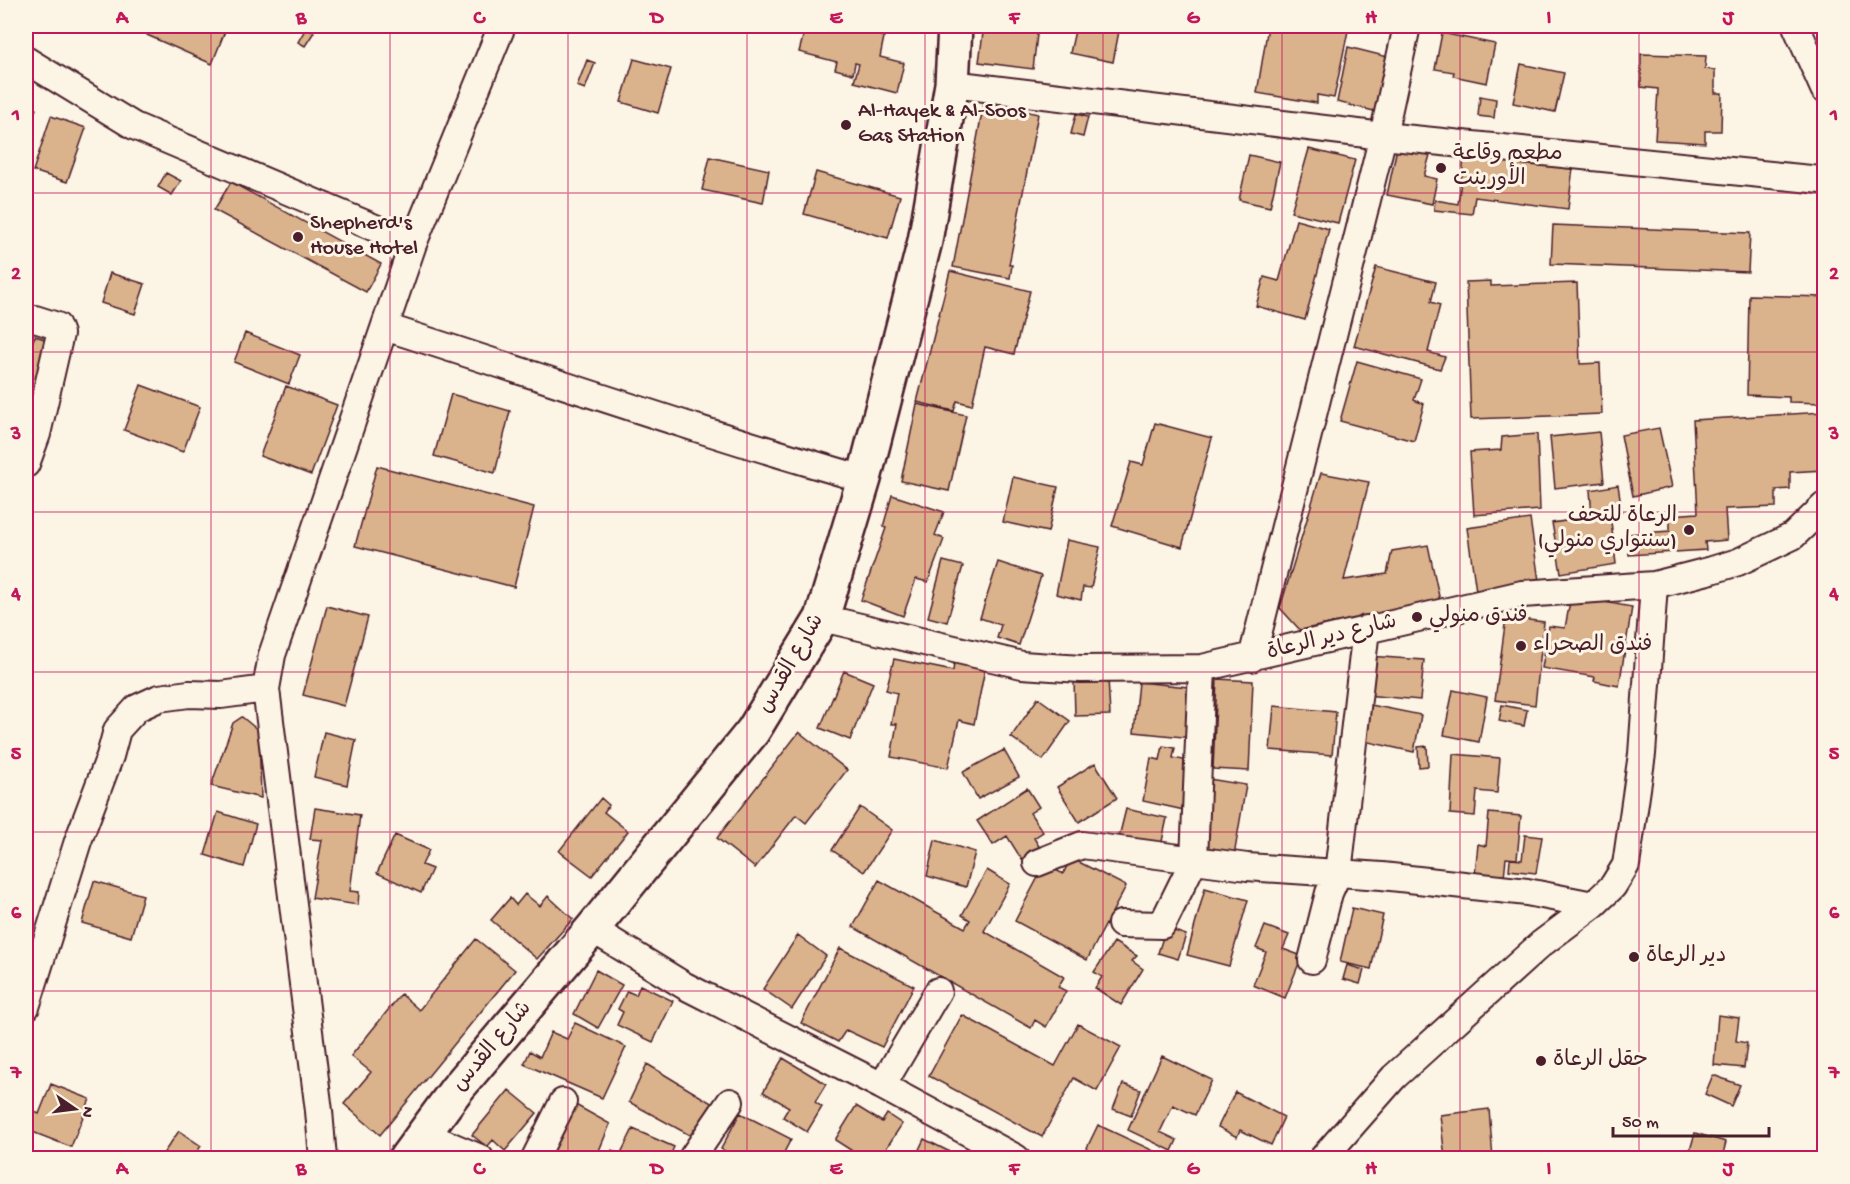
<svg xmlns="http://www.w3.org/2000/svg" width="1850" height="1184" viewBox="0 0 1850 1184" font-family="'Gochi Hand','Playpen Sans Arabic',sans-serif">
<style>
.building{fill:#dab28b;stroke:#4a1f2b;stroke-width:1.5}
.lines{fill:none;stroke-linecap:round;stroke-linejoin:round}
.minor-casing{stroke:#4a1f2b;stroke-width:30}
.secondary-casing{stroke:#4a1f2b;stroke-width:38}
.minor{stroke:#fcf5e5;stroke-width:26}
.secondary{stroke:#fcf5e5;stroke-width:33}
.grid{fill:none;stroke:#c2185b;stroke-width:1.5;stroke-opacity:0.55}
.poi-dot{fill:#4a1f2b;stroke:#fcf5e5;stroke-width:2}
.labels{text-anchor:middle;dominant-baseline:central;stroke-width:6;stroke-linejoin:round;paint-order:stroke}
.poi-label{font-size:22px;fill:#4a1f2b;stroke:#fcf5e5;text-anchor:start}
.street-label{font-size:22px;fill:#4a1f2b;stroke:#fcf5e5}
.neatline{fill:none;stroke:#c2185b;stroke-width:2}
.grid-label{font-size:20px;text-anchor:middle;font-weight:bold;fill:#c2185b}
</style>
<rect width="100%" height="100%" fill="#fcf5e5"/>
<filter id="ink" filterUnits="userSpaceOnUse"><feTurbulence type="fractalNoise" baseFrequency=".0167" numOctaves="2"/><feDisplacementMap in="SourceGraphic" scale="12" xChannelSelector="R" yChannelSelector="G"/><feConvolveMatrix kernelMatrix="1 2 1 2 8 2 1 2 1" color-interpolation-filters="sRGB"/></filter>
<g filter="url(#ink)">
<!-- building -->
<path class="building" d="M 150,26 L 227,26 L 212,64 L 147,35 Z
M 799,26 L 861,26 L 860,30 L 884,37 L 880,57 L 904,63 L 897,93 L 854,82 L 859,64 L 855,63 L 853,74 L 835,69 L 837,62 L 799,52 L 805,29 L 799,28 Z
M 984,26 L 1038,26 L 1033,69 L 979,62 Z
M 1076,26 L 1120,26 L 1113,62 L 1070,53 Z
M 1268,26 L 1349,26 L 1334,98 L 1317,95 L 1317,103 L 1257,93 Z
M 306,28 L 314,32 L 305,46 L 298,42 Z
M 1442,33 L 1495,44 L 1487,83 L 1453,76 L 1454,72 L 1435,69 Z
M 1348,47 L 1392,58 L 1378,112 L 1337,102 Z
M 1641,54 L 1706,56 L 1705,69 L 1715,70 L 1715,93 L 1722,93 L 1721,131 L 1705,131 L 1705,143 L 1655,140 L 1658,89 L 1641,87 Z
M 634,59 L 671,69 L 658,113 L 621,102 Z
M 587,60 L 595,63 L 585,89 L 577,86 Z
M 1521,64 L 1564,73 L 1555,112 L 1513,103 Z
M 1480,96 L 1496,99 L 1494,118 L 1478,116 Z
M 984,102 L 1038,114 L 1009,265 L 1012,265 L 1010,278 L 953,267 Z
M 26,104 L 36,109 L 26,130 Z
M 1076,114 L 1088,117 L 1083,137 L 1071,134 Z
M 51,116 L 86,128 L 67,182 L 33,171 Z
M 1397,148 L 1430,155 L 1424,176 L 1437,179 L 1432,204 L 1387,195 Z
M 1309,149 L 1355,160 L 1338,223 L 1291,212 Z
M 1465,152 L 1573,167 L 1568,209 L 1475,197 L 1472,214 L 1434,210 L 1435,200 L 1458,204 Z
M 1249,155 L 1280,162 L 1270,207 L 1239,200 Z
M 710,157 L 769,170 L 763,203 L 702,190 Z
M 816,172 L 900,196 L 888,238 L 804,214 Z
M 166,173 L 181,181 L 172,195 L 158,187 Z
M 231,182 L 381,264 L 366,292 L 214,210 Z
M 1296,220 L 1329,229 L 1305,320 L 1256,306 L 1264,277 L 1279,281 Z
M 1553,225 L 1750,233 L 1748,272 L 1551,264 Z
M 1376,267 L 1436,282 L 1431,302 L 1440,305 L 1428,352 L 1445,357 L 1440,369 L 1354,346 Z
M 950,271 L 1030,291 L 1014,354 L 985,347 L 972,405 L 957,401 L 954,411 L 917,402 Z
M 110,273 L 145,284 L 135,314 L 101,303 Z
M 1491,281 L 1491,286 L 1577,283 L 1580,364 L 1600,363 L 1602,414 L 1471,419 L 1466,282 Z
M 1749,295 L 1824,297 L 1824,403 L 1789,402 L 1789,397 L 1747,395 Z
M 245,333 L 300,355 L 289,384 L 234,362 Z
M 35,336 L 51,341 L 26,418 L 26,343 L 32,343 Z
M 1357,361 L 1421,379 L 1414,400 L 1424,404 L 1414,441 L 1340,421 Z
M 141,385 L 200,407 L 183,452 L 124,430 Z
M 286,386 L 337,405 L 311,475 L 260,456 Z
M 451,394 L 510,411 L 495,473 L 434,456 Z
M 917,404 L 966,415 L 949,491 L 901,481 Z
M 1824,412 L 1824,470 L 1790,472 L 1790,489 L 1776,490 L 1776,507 L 1725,509 L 1727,540 L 1705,542 L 1706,550 L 1629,555 L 1628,534 L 1670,531 L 1670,515 L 1698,513 L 1693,420 Z
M 1155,423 L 1212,438 L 1182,547 L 1112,526 L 1131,462 L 1143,465 Z
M 1659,428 L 1672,487 L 1633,496 L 1621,435 Z
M 1599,432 L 1604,482 L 1555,488 L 1550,437 Z
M 1537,434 L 1540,510 L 1474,515 L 1470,452 L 1501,450 L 1502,437 Z
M 377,466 L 534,507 L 514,587 L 355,546 Z
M 1321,473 L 1369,482 L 1344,580 L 1387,574 L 1392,551 L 1428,545 L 1440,601 L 1300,630 L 1280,608 Z
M 1013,477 L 1058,487 L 1048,532 L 1003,522 Z
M 1618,485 L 1622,511 L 1610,513 L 1616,564 L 1561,573 L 1552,523 L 1592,517 L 1590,490 Z
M 892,495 L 944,512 L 935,535 L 944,539 L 928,582 L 916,579 L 903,616 L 861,600 L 886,528 L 883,527 Z
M 1530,519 L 1539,581 L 1476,591 L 1467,528 Z
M 1067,540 L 1100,547 L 1091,588 L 1083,587 L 1081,600 L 1056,594 Z
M 943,561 L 963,566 L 947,622 L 928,617 Z
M 998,562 L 1041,576 L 1019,645 L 997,638 L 1001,625 L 980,618 Z
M 1571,596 L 1632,607 L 1619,686 L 1594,681 L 1595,677 L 1542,668 L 1549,626 L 1565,628 Z
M 327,606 L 368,617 L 344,706 L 303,695 Z
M 1506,617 L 1544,622 L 1535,705 L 1495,700 Z
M 1368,656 L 1424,660 L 1420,700 L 1365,695 Z
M 894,659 L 953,671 L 954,663 L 985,669 L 974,724 L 959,720 L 948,768 L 891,757 L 897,724 L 891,724 L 897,693 L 886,690 Z
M 844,671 L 873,683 L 850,740 L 820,728 Z
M 1108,678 L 1110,715 L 1075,716 L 1074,680 Z
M 1217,679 L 1253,681 L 1249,771 L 1213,769 Z
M 1139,682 L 1198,688 L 1193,738 L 1134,732 Z
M 1453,690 L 1487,697 L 1479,742 L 1444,735 Z
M 1038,698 L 1070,721 L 1043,760 L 1011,737 Z
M 1371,705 L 1421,715 L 1414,752 L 1364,741 Z
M 1502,705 L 1527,710 L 1524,726 L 1499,721 Z
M 1274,706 L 1336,712 L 1332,755 L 1270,750 Z
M 242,717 L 259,731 L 261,798 L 211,786 L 233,723 Z
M 324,732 L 356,740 L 347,785 L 314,777 Z
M 799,732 L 847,770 L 806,823 L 796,815 L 755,868 L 717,838 Z
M 1163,746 L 1175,748 L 1173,758 L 1193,762 L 1184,810 L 1143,801 L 1151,758 L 1160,760 Z
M 1427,746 L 1428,766 L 1419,767 L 1418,747 Z
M 1004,750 L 1019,777 L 978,799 L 963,772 Z
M 1453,754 L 1500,758 L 1497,793 L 1477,791 L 1475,816 L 1450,814 Z
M 1095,763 L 1117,798 L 1079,822 L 1057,787 Z
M 1209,779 L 1246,785 L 1234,856 L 1197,850 Z
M 1027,788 L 1039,807 L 1030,813 L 1043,832 L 1034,838 L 1040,848 L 1022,860 L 1007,836 L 993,845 L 977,821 Z
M 601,798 L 609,805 L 604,812 L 628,831 L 592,876 L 559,851 Z
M 860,807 L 892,830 L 864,872 L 832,850 Z
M 315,808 L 360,815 L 350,891 L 359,892 L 358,905 L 312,898 L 322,840 L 310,839 Z
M 1126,809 L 1167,818 L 1161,846 L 1119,837 Z
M 218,812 L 256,824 L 244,867 L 205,855 Z
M 1489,813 L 1521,816 L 1517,859 L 1506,858 L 1504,877 L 1475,875 L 1478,844 L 1486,846 Z
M 395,835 L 429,850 L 422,865 L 432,869 L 421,893 L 377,873 Z
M 1525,835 L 1542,837 L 1536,873 L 1509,870 L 1510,859 L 1522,860 Z
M 935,840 L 975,852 L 966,887 L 927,876 Z
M 1071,858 L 1126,886 L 1087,960 L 1015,921 L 1045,864 L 1063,874 Z
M 987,870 L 1010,884 L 984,931 L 1064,977 L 1058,987 L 1066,991 L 1046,1027 L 1035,1020 L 1031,1028 L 853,927 L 879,880 L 965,928 L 970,920 L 962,915 Z
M 94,881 L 143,895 L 131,937 L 82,923 Z
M 1205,888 L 1248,900 L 1229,966 L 1187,955 Z
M 525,894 L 540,906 L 548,896 L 573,919 L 537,959 L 491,920 L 510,898 L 516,905 Z
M 1352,908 L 1383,915 L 1371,969 L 1340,962 Z
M 1265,926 L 1289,935 L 1283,949 L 1302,956 L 1285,998 L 1253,985 L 1266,952 L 1256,948 Z
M 1166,928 L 1186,935 L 1178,959 L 1158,953 Z
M 798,935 L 826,956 L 792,1009 L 763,989 Z
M 476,939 L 515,970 L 380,1135 L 344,1104 L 371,1072 L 351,1056 L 401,994 L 419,1010 Z
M 1114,942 L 1137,956 L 1132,961 L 1143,969 L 1121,1005 L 1095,988 L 1102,977 L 1094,972 Z
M 840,948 L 914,986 L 882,1047 L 846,1030 L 838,1042 L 801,1023 Z
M 1347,965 L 1364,970 L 1360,984 L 1343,979 Z
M 596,970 L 622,985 L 598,1028 L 574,1014 Z
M 640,985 L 673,1001 L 653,1042 L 617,1025 L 623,1012 L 618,1009 L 627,991 L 636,995 Z
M 962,1015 L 1055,1066 L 1078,1024 L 1121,1047 L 1097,1091 L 1074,1078 L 1042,1137 L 929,1076 Z
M 1718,1015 L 1739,1018 L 1736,1041 L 1747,1043 L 1744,1068 L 1714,1065 Z
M 575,1023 L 626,1047 L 602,1098 L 524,1064 L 530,1051 L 540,1057 L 551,1032 L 567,1039 Z
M 1162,1056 L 1212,1080 L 1195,1115 L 1173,1105 L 1160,1132 L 1177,1140 L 1172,1151 L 1128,1130 Z
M 783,1058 L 826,1084 L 815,1102 L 822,1107 L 807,1132 L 783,1117 L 789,1107 L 763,1092 Z
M 647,1064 L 713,1104 L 693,1137 L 629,1102 Z
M 1713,1075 L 1740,1085 L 1731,1106 L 1705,1094 Z
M 51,1084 L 90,1099 L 71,1147 L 30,1131 L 26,1142 L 26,1108 L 39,1114 Z
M 1123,1084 L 1141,1090 L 1131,1116 L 1113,1109 Z
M 509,1090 L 537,1113 L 505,1151 L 493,1140 L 487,1147 L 472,1135 Z
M 1235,1092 L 1284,1117 L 1271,1145 L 1240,1130 L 1237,1137 L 1218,1127 Z
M 572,1103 L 610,1124 L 596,1158 L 544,1158 Z
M 856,1106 L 882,1122 L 887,1114 L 902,1124 L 880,1158 L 863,1158 L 835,1140 Z
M 1489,1109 L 1493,1158 L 1445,1158 L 1440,1115 Z
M 740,1113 L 791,1139 L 781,1158 L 738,1158 L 721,1149 Z
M 1098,1125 L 1154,1151 L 1151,1158 L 1082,1158 Z
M 633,1129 L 674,1147 L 669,1158 L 608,1158 L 612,1150 L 620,1155 Z
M 179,1131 L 201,1146 L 193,1158 L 160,1158 Z
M 1695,1133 L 1726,1142 L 1722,1158 L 1688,1157 Z
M 924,1139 L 962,1158 L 915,1158 Z"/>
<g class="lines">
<defs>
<path id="minor" d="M 1796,26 L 1824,89
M 26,60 L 134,126 L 413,244
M 952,84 L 1383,136 L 1821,180
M 26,320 L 35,319 L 57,326 L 60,334 L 37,434 L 26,464
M 385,327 C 545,378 703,433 864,479
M 822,618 L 1022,665 L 1081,669 L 1202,668 L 1522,594 L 1654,585 L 1712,570 L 1738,562 L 1793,536 L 1824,506
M 1252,658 L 1383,136 L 1407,26
M 1037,863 L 1082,845 L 1247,867 L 1382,876 L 1527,892 L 1593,905
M 1121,924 L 1162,925 L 1194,860 L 1202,668
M 592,929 L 685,986 L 882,1086 L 1016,1158
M 1312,960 L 1329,893 L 1338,873 L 1366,629
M 26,1007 L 78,841 L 110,756 L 117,730 L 137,708 L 159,698 L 189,694 L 221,695 L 266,689
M 882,1086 L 938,991
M 423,1134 L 480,1158
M 323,1158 L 319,1111 L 266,689 L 272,655 L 413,244 L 502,26
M 535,1158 L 563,1102
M 692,1158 L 730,1102
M 1323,1158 L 1394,1077 L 1541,944 L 1593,905 L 1613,886 L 1626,865 L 1642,754 L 1654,585"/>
<path id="secondary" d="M 406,1158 L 456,1090 L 592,929 L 753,731 L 822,618 L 864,479 L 925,241 L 952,84 L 955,26"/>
</defs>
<!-- minor casing -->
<use href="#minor" class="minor-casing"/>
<!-- secondary casing -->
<use href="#secondary" class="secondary-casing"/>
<!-- minor -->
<use href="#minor" class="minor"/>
<!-- secondary -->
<use href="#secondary" class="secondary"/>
</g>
</g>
<!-- grid -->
<path class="grid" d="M 211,26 L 211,1158M 390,26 L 390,1158M 568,26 L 568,1158M 747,26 L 747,1158M 925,26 L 925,1158M 1103,26 L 1103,1158M 1282,26 L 1282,1158M 1460,26 L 1460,1158M 1639,26 L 1639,1158M 26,193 L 1824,193M 26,352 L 1824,352M 26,512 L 1824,512M 26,672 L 1824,672M 26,832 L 1824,832M 26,991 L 1824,991"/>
<!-- markers -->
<g class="poi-dot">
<circle cx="846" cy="125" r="6"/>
<circle cx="1441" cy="168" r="6"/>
<circle cx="298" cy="237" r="6"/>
<circle cx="1689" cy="530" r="6"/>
<circle cx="1417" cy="617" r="6"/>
<circle cx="1521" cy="646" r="6"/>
<circle cx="1634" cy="957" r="6"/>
<circle cx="1541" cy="1061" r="6"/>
</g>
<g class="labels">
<!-- poi labels -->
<g class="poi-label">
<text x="858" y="112">Al-Hayek &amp; Al-Soos<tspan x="858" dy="25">Gas Station</tspan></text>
<text x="1453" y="155">مطعم وقاعة<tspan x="1453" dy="25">الأورينت</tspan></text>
<text x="310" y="224">Shepherd's<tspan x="310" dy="25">House Hotel</tspan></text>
<text x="1677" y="517" text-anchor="end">الرعاة للتحف<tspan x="1677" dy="25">(سنتواري منولي)</tspan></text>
<text x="1429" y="617">فندق منولي</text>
<text x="1533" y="646">فندق الصحراء</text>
<text x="1646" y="957">دير الرعاة</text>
<text x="1553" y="1061">حقل الرعاة</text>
</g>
<!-- street labels -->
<g class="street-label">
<text transform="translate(1332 638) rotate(-14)">شارع دير الرعاة</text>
<text transform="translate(792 664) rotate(-60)">شارع القدس</text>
<text transform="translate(493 1047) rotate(-50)">شارع القدس</text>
</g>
</g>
<!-- margin -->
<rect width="1850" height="1184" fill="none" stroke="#fcf5e5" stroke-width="66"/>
<!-- north arrow -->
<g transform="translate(75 1109) rotate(104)" stroke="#fcf5e5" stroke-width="4.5" paint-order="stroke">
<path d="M0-4.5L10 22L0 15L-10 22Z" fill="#4a1f2b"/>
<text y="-9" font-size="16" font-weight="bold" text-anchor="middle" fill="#4a1f2b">N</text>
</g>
<!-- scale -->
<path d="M1613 1127v9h156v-9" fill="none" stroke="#4a1f2b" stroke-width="3"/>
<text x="1622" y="1127" font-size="18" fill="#4a1f2b" stroke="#fcf5e5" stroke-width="4.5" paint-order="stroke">50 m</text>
<rect x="33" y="33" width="1784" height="1118" class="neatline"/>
<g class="grid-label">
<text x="122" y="23">A</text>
<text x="301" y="23">B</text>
<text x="479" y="23">C</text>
<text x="657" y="23">D</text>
<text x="836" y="23">E</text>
<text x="1014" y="23">F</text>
<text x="1193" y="23">G</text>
<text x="1371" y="23">H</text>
<text x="1549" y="23">I</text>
<text x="1728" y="23">J</text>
<text x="16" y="120">1</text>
<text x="1834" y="120">1</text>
<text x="16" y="279">2</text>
<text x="1834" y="279">2</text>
<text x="16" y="439">3</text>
<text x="1834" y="439">3</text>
<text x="16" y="599">4</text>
<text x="1834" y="599">4</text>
<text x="16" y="759">5</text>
<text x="1834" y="759">5</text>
<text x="16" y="918">6</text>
<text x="1834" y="918">6</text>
<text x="16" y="1078">7</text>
<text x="1834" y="1078">7</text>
<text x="122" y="1174">A</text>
<text x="301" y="1174">B</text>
<text x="479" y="1174">C</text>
<text x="657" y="1174">D</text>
<text x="836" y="1174">E</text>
<text x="1014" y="1174">F</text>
<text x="1193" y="1174">G</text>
<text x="1371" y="1174">H</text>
<text x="1549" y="1174">I</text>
<text x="1728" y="1174">J</text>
</g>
</svg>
